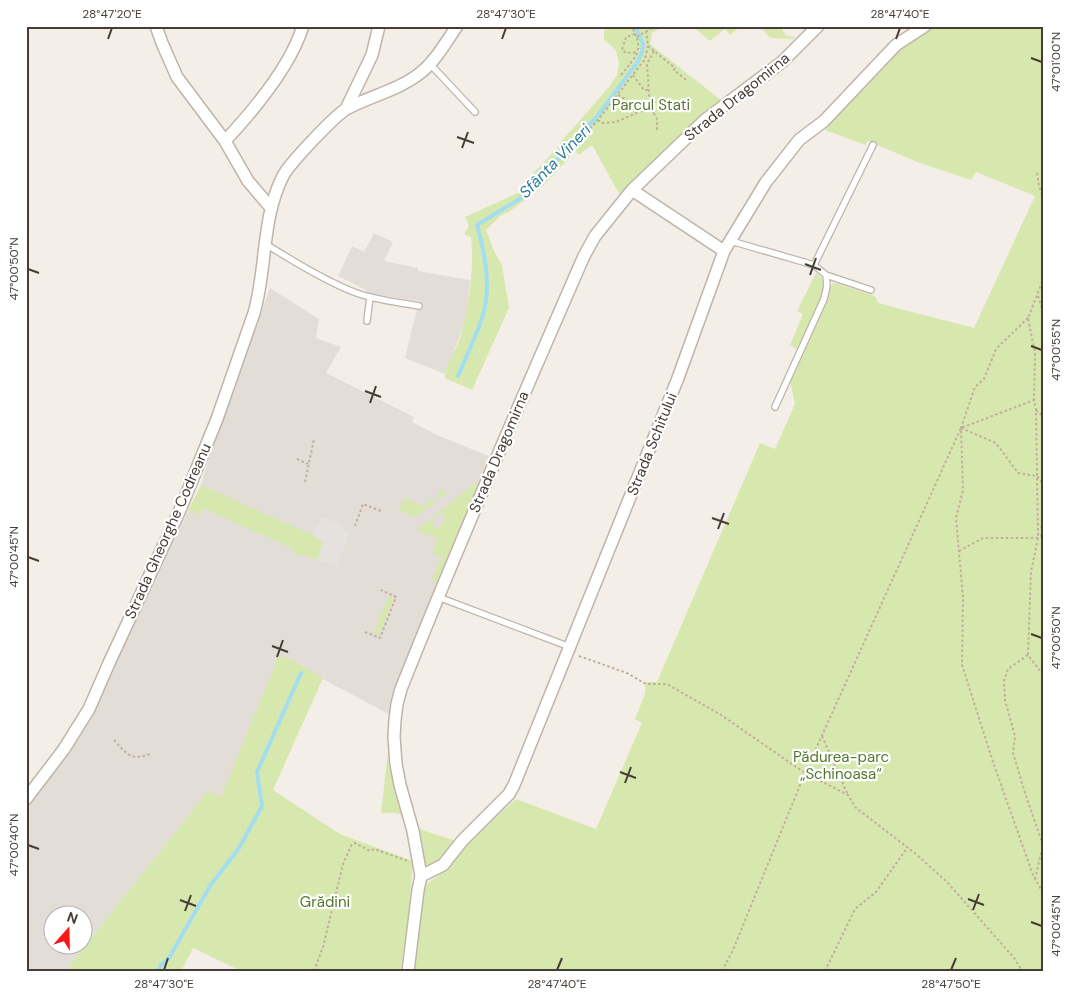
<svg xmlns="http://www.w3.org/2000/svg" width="1070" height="997" viewBox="0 0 1070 997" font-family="'DM Sans',sans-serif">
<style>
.industrial{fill:#e3ddd8;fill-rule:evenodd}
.green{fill:#d7e8af}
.parking{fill:#e4e1df}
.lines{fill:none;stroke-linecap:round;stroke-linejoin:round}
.stream{stroke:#a3ddf0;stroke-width:4}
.service-casing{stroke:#bfb4a9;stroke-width:8}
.minor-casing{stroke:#bfb4a9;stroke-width:14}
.path{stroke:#c1ad9a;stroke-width:2;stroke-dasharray:2.5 2.5;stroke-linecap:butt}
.service{stroke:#fff;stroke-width:5.5}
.minor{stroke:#fff;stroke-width:11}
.ticks{fill:none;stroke:#463d36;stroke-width:2}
.labels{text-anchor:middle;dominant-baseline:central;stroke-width:4.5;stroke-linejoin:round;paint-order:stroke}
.street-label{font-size:15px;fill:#463d36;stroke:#fff}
.park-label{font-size:15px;fill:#537829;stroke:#fff}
.water-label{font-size:16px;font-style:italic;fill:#2a7c9b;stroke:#fff}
.neatline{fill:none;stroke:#463d36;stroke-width:2}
.ticks-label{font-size:12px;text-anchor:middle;fill:#463d36}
</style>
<rect width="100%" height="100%" fill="#f3eee7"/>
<!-- industrial -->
<path class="industrial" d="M 374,233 L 393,242 L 384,261 L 418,268 L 418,271 L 470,280 L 466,319 L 445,374 L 405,358 L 419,301 L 367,293 L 366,290 L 338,276 L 352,246 L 364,252 Z
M 270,288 L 319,319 L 316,338 L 341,347 L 326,373 L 414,417 L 412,422 L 437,435 L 491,457 L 486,461 L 484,475 L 438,582 L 395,692 L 389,714 L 279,656 L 221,798 L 208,791 L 65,971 L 26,971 L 26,809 L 75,744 L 83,725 L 95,710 L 151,587 L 201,485 L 208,461 ZM 52,914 L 82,914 L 82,944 L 52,944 Z"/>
<!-- green -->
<path class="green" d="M 608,26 L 664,26 L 652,33 L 650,44 L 722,101 L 620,195 L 592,145 L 579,155 L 573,149 L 570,157 L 543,186 L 509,212 L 501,215 L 486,230 L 494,251 L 502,265 L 509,308 L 472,390 L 445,378 C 446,365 455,351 460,338 C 468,312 475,264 471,237 L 464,234 L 469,226 L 465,217 L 524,190 L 527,180 L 561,144 L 560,143 L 610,86 L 617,75 L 619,63 L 616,50 L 604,40 L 604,31 Z
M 692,26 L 741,26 L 730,35 L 725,29 L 710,41 Z
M 760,26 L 780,26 L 786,36 L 794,37 L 794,39 L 770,38 Z
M 935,26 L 1044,26 L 1044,971 L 414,971 L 425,885 L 442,873 L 465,846 L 516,799 L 596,829 L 642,723 L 635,719 L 645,694 L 646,682 L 657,682 L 760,443 L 775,449 L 795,404 L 790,380 L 833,283 L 839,284 L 875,296 L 878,303 L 974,328 L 1035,196 L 976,172 L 971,180 L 917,162 L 868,141 L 865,145 L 825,130 L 867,80 L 904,44 Z
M 816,273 C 820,276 824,280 824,286 C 824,298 804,337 798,350 L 790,345 L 803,314 L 797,311 Z
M 481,482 L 438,582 L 431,581 L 442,557 L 432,553 L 438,537 L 436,538 L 418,531 L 419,528 L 431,519 L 435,521 L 432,526 L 439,529 L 446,516 L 440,513 L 437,518 L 434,516 L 473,485 Z
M 201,485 L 312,535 L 323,542 L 318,560 L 292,552 L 293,549 L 203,508 L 198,517 L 196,515 L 198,512 L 195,510 L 193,513 L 188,511 Z
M 440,490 L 447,492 L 416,517 L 398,510 L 404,498 L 425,507 L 430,499 L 435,501 Z
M 391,596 L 394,598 L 379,635 L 373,634 L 388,597 Z
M 279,655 L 296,662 L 323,678 L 273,790 L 340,834 L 413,861 L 407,930 L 400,971 L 241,971 L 193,948 L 181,971 L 65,971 L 208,791 L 221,797 Z
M 391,751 L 408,829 L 400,814 C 393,812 388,814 381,813 L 388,752 Z
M 416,828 L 456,841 L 436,866 L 430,867 L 422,861 Z"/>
<!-- parking -->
<path class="parking" d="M 322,517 L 344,527 L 343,530 L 350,533 L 336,567 L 318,560 L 323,542 L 312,535 Z"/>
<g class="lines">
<!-- stream -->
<path class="stream" d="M 458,376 C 466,357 476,337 482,318 C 492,288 485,254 477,225 L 521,198 L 542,179 L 572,142 L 596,118 L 637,63 L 642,52 L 643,44 L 635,26
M 158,971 L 161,965 L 169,958 L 210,886 L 239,848 L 262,806 L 257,772 L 301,673"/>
<defs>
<path id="service" d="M 430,64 L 475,112
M 731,241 L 814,265 L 826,275 L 871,290
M 264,243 C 291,260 325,281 354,292 C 374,300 397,302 419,306
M 814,265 L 873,145
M 367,321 L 370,297
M 775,407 L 824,299 L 827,286 L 826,275
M 438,597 L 570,647"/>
<path id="minor" d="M 156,26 L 162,43 L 177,77 L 225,141 L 248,181 L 271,208
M 346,109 L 372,55 L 379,26
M 225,141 C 253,111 291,65 303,26
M 632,190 L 724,251
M 26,799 L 64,749 L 89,709 L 109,663 L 180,510 L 217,419 L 254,313 C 267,269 261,219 283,176 C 289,164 336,114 348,108 C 371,96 398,90 419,74 C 435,62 446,42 457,26
M 421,876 L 443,865 L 462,841 L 509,794 L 514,785 L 678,378 L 724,251 L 766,182 L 799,140 L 824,121 L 896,45 L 925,26
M 408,971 L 418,890 L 421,876 L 413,831 L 400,785 L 396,764 L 394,737 L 395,720 L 397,704 L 401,689 C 459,543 521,400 584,256 L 595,236 L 632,190 L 705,120 L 782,62 L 818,26"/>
</defs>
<!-- service casing -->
<use href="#service" class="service-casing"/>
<!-- minor casing -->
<use href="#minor" class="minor-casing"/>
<!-- path -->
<path class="path" d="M 733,26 L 734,29
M 646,31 L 648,46 L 675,68 L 674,70 L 686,80
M 635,34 L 626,37 L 622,50 L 626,53 L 637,52
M 637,37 L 655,26
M 654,51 L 647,64 L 650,106 L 657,119 L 657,129 L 659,131
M 621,75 C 637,55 645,50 631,26
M 633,75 L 644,90 L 649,90
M 618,95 L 643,110
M 653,113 L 654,103 L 657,100 L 664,101 L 665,107
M 598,120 L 602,123 L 616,122 L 650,107
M 573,147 L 598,120 L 645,59 L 648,46
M 1037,173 L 1039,186 L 1044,200
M 1044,277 L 1028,318 L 1035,353 L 1034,400 L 1036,410 L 1038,538 L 1031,572 L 1028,655 L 1044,676
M 1038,296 L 1044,315
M 1028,318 L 996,349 L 984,379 L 975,387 L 961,428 L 963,490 L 956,518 L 963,598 L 962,665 L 994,765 L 1033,875 L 1044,895
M 1036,410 L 1044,417
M 961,428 L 996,443 L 1018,473 L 1037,476 L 1044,485
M 297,459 L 308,464
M 305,482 L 314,439
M 1037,523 L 1044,530
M 355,526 L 363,504 L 381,511
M 959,551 L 983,538 L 1038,538 L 1044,533
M 365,632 L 380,638 L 396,597 L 381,590
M 1028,655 L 1008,669 L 1004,681 L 1005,700 L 1015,736 L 1013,753 L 1026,796 L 1043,845 L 1035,879
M 579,656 L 627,673 L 646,684 L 667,684 L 721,715 L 805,773 L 848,795 L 855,807 L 916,854 L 947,882 L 1015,959 L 1022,971
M 822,736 L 848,795
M 114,740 C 127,754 130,761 150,754
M 314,971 L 323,947 L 343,864 L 352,844 L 355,843 L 370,851 L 374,849 L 408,861
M 722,971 L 733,950 L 805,773 L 961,428 L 1034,400
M 825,971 L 855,909 L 876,892 L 907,848"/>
<!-- service -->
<use href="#service" class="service"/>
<!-- minor -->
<use href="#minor" class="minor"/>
</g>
<!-- ticks -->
<path class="ticks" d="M 108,39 L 112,28M 502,39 L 506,28M 896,39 L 900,28M 1031,58 L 1042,62M 457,137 L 474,143M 462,148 L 468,132M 805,264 L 821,270M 28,269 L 39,273M 810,275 L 816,258M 1031,346 L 1042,350M 365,391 L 381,397M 370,403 L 376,386M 712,518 L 729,524M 718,529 L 724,513M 28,557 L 39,561M 1031,634 L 1042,638M 272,646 L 288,652M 277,657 L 283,640M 620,772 L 636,778M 625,783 L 631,767M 28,845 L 39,849M 968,899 L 984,905M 180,900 L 196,906M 973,910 L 979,894M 185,911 L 191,895M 1031,922 L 1042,926M 164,970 L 168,958M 557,970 L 562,958M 951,970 L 956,958"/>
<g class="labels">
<!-- street labels -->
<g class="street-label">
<text transform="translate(737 97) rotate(-39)">Strada Dragomirna</text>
<text transform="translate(652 444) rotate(-68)">Strada Schitului</text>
<text transform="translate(499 452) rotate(-67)">Strada Dragomirna</text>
<text transform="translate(168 531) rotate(-66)">Strada Gheorghe Codreanu</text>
</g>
<!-- park labels -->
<g class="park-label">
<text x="651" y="105">Parcul Stati</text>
<text x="841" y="757">Pădurea-parc<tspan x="841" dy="17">„Schinoasa“</tspan></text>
<text x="325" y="902">Grădini</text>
</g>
<!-- water labels -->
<g class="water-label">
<text transform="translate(555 161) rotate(-46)">Sfânta Vineri</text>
</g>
</g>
<!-- border -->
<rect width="1070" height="997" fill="none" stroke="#ffffff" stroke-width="55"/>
<!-- north arrow -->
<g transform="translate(68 930) rotate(20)"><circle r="24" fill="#ffffff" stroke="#b5b1af"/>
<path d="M0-4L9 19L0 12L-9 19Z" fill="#fa1717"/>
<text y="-8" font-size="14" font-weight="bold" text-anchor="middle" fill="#463d36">N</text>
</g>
<rect x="28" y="28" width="1014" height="942" class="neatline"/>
<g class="ticks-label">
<text x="112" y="18">28°47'20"E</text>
<text x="506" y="18">28°47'30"E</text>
<text x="900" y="18">28°47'40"E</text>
<text transform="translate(1056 62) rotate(-90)" y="4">47°01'00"N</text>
<text transform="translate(14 269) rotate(-90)" y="4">47°00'50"N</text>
<text transform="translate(1056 350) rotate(-90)" y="4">47°00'55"N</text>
<text transform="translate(14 557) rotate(-90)" y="4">47°00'45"N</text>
<text transform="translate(1056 638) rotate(-90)" y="4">47°00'50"N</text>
<text transform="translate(14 845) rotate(-90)" y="4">47°00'40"N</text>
<text transform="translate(1056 926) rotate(-90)" y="4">47°00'45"N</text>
<text x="164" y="988">28°47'30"E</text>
<text x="557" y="988">28°47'40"E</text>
<text x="951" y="988">28°47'50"E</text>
</g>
</svg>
